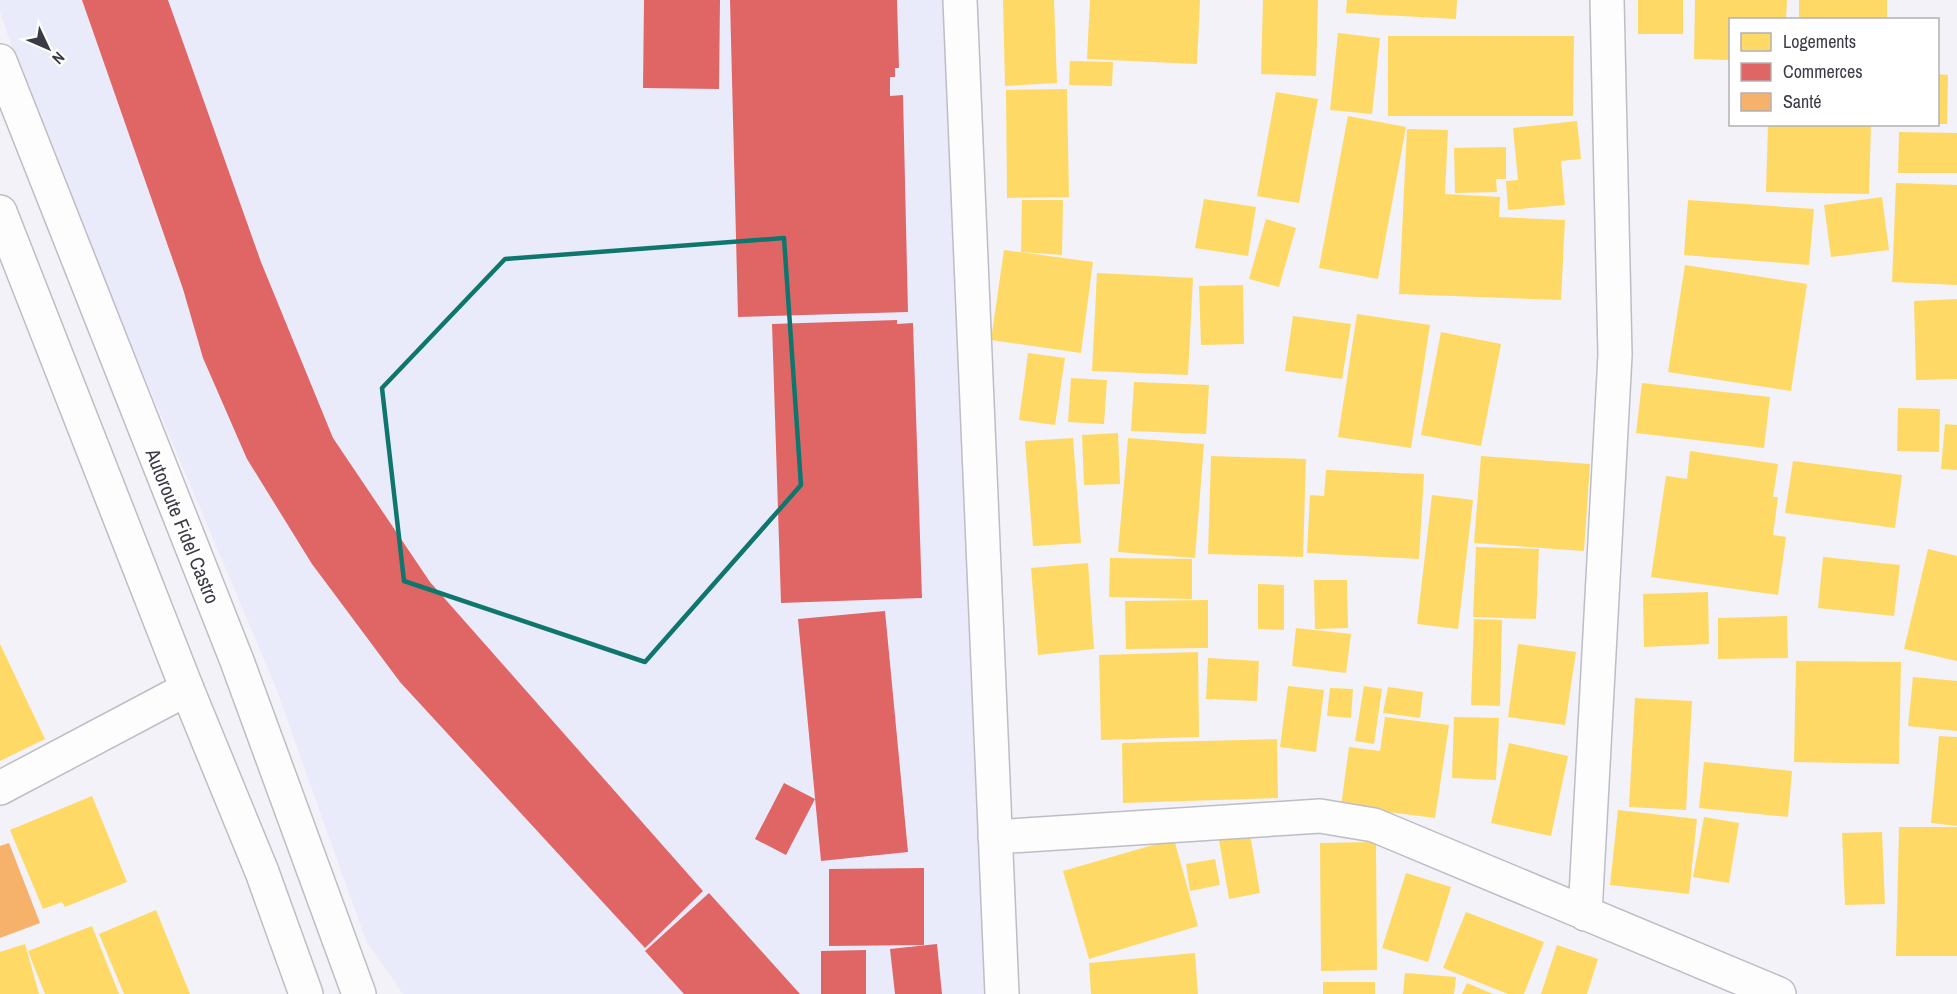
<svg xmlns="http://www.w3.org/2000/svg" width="1957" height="994" viewBox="0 0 1957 994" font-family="'Archivo Narrow',sans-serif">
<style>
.built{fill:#eaebfa}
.homes{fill:#ffd966}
.shops{fill:#e06666}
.health{fill:#f6b26b}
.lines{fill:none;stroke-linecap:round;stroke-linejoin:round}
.minor-casing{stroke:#bdbdc5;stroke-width:36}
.highway-casing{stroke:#bdbdc5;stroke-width:36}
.minor{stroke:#fdfdfe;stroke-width:33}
.highway{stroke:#fdfdfe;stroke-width:33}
.marked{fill:none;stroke:#0f766e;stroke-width:4.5;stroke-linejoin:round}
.labels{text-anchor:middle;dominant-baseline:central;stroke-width:6;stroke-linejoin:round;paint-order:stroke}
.street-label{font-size:20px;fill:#3b3b47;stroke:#fff}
</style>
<rect width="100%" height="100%" fill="#f2f2f8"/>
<!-- built -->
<path class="built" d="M 0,0 L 945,0 L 993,994 L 403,994 L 366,941 L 276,688 L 38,124 L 0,12 Z"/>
<!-- homes -->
<path class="homes" d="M 1003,0 L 1054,0 L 1057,83 L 1005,86 Z
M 1090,0 L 1200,0 L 1197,64 L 1087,59 Z
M 1263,0 L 1318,0 L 1316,76 L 1261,74 Z
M 1347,0 L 1457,0 L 1456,19 L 1346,13 Z
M 1638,0 L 1683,0 L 1683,34 L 1638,34 Z
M 1695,0 L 1787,0 L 1786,20 L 1730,20 L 1730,60 L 1694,59 Z
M 1799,0 L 1887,0 L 1887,20 L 1799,20 Z
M 1338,33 L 1380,38 L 1372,114 L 1330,110 Z
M 1388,36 L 1574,36 L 1573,116 L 1388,116 Z
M 1070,61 L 1113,62 L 1112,86 L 1069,85 Z
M 1938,74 L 1948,75 L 1947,124 L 1938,124 Z
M 1067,89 L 1069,197 L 1007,198 L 1006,90 Z
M 1276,92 L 1318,99 L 1299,203 L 1257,196 Z
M 1348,116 L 1406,127 L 1378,279 L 1319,268 Z
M 1577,121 L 1581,159 L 1561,161 L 1565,205 L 1508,210 L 1506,181 L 1518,180 L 1513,128 Z
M 1768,124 L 1871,124 L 1869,194 L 1766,192 Z
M 1407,129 L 1448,130 L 1445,194 L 1500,197 L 1499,217 L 1565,220 L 1561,300 L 1399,294 Z
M 1899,132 L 1957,133 L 1957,173 L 1898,173 Z
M 1506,147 L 1506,179 L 1496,179 L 1497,192 L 1455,193 L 1454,148 Z
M 1896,183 L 1957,185 L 1957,285 L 1892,282 Z
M 1882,197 L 1889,250 L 1831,257 L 1824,205 Z
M 1204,199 L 1256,207 L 1248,256 L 1195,248 Z
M 1022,200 L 1063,200 L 1062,255 L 1021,252 Z
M 1688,200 L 1814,209 L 1809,265 L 1684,255 Z
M 1266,219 L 1296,228 L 1279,287 L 1249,279 Z
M 1004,250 L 1093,262 L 1081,353 L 991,340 Z
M 1685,265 L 1807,284 L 1791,391 L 1668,372 Z
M 1097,273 L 1193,278 L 1188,375 L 1092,371 Z
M 1243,285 L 1244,344 L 1201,345 L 1199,286 Z
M 1957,299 L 1957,379 L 1916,380 L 1914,301 Z
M 1357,314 L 1430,325 L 1411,448 L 1338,437 Z
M 1293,316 L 1351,324 L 1342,379 L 1285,371 Z
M 1441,332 L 1501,344 L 1481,446 L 1421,435 Z
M 1028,353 L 1065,358 L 1055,425 L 1019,420 Z
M 1071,378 L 1107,380 L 1104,424 L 1068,422 Z
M 1134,382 L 1209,385 L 1206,434 L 1131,431 Z
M 1642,383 L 1770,397 L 1764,448 L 1636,433 Z
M 1898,408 L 1940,409 L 1939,452 L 1897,451 Z
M 1945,424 L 1957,425 L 1957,470 L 1941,469 Z
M 1118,433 L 1120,484 L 1084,485 L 1082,435 Z
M 1073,438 L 1081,543 L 1033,546 L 1025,441 Z
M 1128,438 L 1204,444 L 1195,558 L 1118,552 Z
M 1690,451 L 1778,464 L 1773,497 L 1778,497 L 1773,535 L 1786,537 L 1778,595 L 1651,577 L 1666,476 L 1687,479 Z
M 1211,456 L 1306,459 L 1303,557 L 1208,554 Z
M 1481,456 L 1590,464 L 1584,551 L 1474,543 Z
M 1793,461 L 1902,475 L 1895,528 L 1785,513 Z
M 1326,470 L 1424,474 L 1419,559 L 1307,553 L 1310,495 L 1324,496 Z
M 1432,495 L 1473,500 L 1458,629 L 1417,624 Z
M 1476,547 L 1539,549 L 1536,619 L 1473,617 Z
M 1928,549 L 1957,556 L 1957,661 L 1904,649 Z
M 1823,557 L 1900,565 L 1894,616 L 1818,608 Z
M 1110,558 L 1192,559 L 1192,599 L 1109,597 Z
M 1088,563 L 1094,649 L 1038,655 L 1031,568 Z
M 1314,580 L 1347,580 L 1348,628 L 1315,629 Z
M 1258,584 L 1284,585 L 1284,630 L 1258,629 Z
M 1708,592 L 1709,644 L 1644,647 L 1643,594 Z
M 1208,600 L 1208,648 L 1126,649 L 1125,601 Z
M 1787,616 L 1788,658 L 1718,659 L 1718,618 Z
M 1474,619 L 1502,620 L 1500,706 L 1471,705 Z
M 1296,628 L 1351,634 L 1346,673 L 1292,666 Z
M 0,644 L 45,739 L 0,761 Z
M 1518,644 L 1576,652 L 1565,725 L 1508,717 Z
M 1198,652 L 1199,737 L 1101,740 L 1099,655 Z
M 1208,658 L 1259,661 L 1257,701 L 1206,699 Z
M 1796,661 L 1901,662 L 1899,764 L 1794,762 Z
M 1913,677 L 1957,681 L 1957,731 L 1908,726 Z
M 1288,686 L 1324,690 L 1316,752 L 1280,747 Z
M 1364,686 L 1382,689 L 1374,744 L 1355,741 Z
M 1388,687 L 1423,692 L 1420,718 L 1383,713 Z
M 1330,688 L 1353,689 L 1351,718 L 1327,716 Z
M 1635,698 L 1692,701 L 1686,810 L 1629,807 Z
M 1385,717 L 1449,725 L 1435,818 L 1341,806 L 1349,747 L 1380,751 Z
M 1454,717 L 1499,718 L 1496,780 L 1452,778 Z
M 1939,736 L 1957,737 L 1957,826 L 1931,823 Z
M 1277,739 L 1278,798 L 1123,803 L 1122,743 Z
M 1509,743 L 1568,756 L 1551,836 L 1491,823 Z
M 1704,762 L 1792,771 L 1788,817 L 1699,808 Z
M 92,796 L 127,882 L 65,907 L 62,902 L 43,909 L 10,830 Z
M 1618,810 L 1697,819 L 1689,894 L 1610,885 Z
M 1704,817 L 1739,823 L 1729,883 L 1693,877 Z
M 1899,827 L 1957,827 L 1957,956 L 1896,956 Z
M 1882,832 L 1885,904 L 1845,905 L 1842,833 Z
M 1250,834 L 1260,893 L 1229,899 L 1219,840 Z
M 1174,839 L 1198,926 L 1089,959 L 1063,871 Z
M 1376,842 L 1377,970 L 1321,971 L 1320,843 Z
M 1215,859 L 1220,885 L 1190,891 L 1186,864 Z
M 1406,873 L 1451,887 L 1428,962 L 1382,948 Z
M 156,910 L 190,994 L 124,994 L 99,934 Z
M 1466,912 L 1544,942 L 1524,994 L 1508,994 L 1443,968 Z
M 92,926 L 119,994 L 45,994 L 28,951 Z
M 25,944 L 39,994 L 0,994 L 0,952 Z
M 1557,945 L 1598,959 L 1587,994 L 1541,994 Z
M 1195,953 L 1198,994 L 1091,994 L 1089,963 Z
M 1405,973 L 1456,977 L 1454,994 L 1403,994 Z
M 1323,982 L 1375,982 L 1375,994 L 1323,994 Z
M 1467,983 L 1493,994 L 1462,994 Z"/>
<!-- shops -->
<path class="shops" d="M 82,0 L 168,0 L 261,262 L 333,438 L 430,582 L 703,891 L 645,948 L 400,682 L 312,564 L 247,459 L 203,358 L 183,289 Z
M 644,0 L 720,0 L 719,89 L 643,88 Z
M 730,0 L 897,0 L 899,68 L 895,68 L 895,77 L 890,77 L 890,96 L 903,95 L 908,312 L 738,317 Z
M 897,320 L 897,324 L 913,323 L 922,598 L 781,603 L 772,324 Z
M 885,611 L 908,852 L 821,861 L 798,619 Z
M 784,783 L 815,799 L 786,855 L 755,839 Z
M 924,868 L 924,945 L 829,946 L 829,869 Z
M 709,893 L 800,994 L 684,994 L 645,951 Z
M 937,944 L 942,994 L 895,994 L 890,949 Z
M 866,950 L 866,994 L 821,994 L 821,951 Z"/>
<!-- health -->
<path class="health" d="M 9,843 L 40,923 L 0,938 L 0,846 Z"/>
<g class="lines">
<defs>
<path id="minor" d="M 960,0 L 1002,994
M 0,788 L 187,689
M 995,837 L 1320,816 L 1374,825 L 1779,994
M 1585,914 L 1615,355 L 1607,0"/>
<path id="highway" d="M 0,61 L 237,661 L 359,994
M 0,212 L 187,689 L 262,872 L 306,994"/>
</defs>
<!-- minor casing -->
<use href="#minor" class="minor-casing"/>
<!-- highway casing -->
<use href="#highway" class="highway-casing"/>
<!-- minor -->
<use href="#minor" class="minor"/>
<!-- highway -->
<use href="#highway" class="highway"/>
</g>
<!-- marked area -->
<path class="marked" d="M 784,238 L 801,485 L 645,662 L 404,581 L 382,388 L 505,259 Z"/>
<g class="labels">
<!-- street labels -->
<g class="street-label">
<text transform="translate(183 526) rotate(68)">Autoroute Fidel Castro</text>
</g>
</g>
<!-- legend -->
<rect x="1729" y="18" width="210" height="108" fill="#ffffff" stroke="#b1b1b5" stroke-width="1.5"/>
<rect x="1741" y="33" width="30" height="18" fill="#ffd966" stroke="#b1b1b5" stroke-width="1.5"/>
<text x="1783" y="48" font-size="18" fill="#3b3b47">Logements</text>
<rect x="1741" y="63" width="30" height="18" fill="#e06666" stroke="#b1b1b5" stroke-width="1.5"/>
<text x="1783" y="78" font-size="18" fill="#3b3b47">Commerces</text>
<rect x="1741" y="93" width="30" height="18" fill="#f6b26b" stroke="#b1b1b5" stroke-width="1.5"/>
<text x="1783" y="108" font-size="18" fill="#3b3b47">Santé</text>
<!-- north arrow -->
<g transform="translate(48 48) rotate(134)" stroke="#ffffff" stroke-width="4.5" paint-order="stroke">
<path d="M0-4.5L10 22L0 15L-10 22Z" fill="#3b3b47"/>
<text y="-9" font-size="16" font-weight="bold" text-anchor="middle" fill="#3b3b47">N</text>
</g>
</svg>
